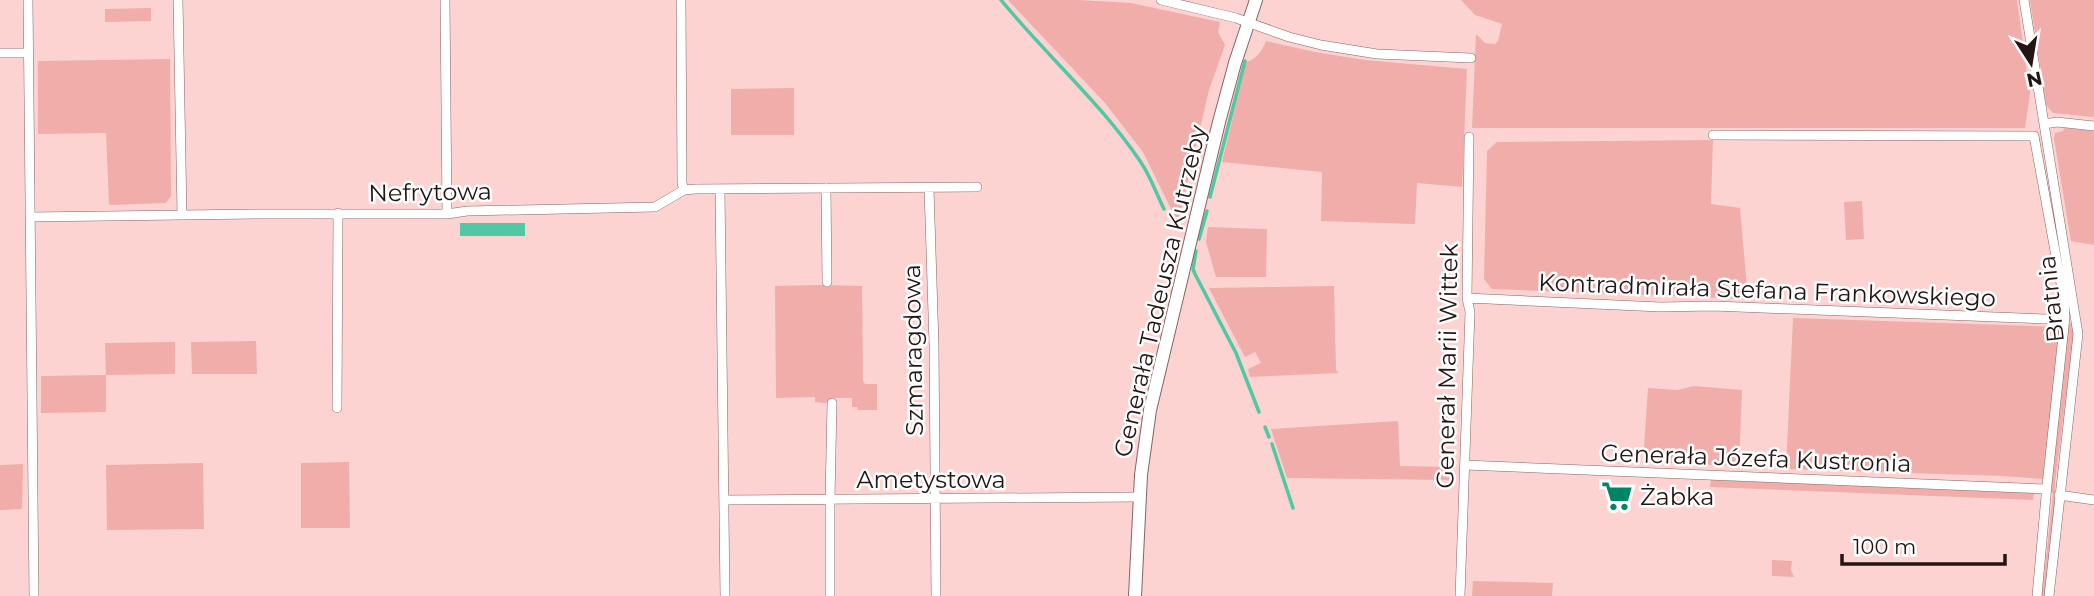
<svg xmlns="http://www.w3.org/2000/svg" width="2094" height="596" viewBox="0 0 2094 596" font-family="Montserrat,sans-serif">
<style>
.green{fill:#f1ada9}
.water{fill:#51c8a4}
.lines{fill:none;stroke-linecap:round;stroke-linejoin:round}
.stream{stroke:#51c8a4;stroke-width:3.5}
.street-casing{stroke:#876462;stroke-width:10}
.secondary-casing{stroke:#876462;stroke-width:14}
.street{stroke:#fff;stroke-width:9}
.secondary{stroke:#fff;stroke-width:12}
.labels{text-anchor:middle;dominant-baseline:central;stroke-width:5;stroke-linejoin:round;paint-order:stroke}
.street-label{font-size:24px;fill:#221514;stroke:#fff}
.poi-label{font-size:24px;fill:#221514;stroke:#fff;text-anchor:start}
</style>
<rect width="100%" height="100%" fill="#fcd3d0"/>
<!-- green -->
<path class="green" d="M 1008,0 L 1078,0 L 1131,3 L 1220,22 L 1218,32 L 1225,45 L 1209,90 L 1179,218 L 1175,217 L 1143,152 L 1105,103 Z
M 1461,0 L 2017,0 L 2030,93 L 2025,128 L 1472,128 L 1476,34 L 1485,43 L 1495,44 L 1498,41 L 1502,24 L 1475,15 Z
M 2030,0 L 2094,0 L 2094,117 L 2053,113 L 2046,105 Z
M 151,8 L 151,21 L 105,22 L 105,9 Z
M 1266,41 L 1315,52 L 1365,60 L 1467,69 L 1462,187 L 1417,183 L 1415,224 L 1321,221 L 1322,172 L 1222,162 L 1246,62 C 1257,59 1262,51 1266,41 Z
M 170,59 L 171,196 L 166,203 L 109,205 L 106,133 L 38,134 L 38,61 Z
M 794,88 L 794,135 L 731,135 L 731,89 Z
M 2064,128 L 2094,131 L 2094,245 L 2071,241 L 2054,139 L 2055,133 L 2063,131 Z
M 1713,140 L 1711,204 L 1740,208 L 1748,299 L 1492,289 L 1484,279 L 1487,151 L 1497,142 Z
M 1862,201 L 1864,239 L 1846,240 L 1844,202 Z
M 1208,227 L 1267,229 L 1266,277 L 1216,277 L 1206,242 Z
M 820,285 L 862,286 L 863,381 L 865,384 L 877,384 L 877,410 L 858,410 L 857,407 L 852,407 L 852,398 L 831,398 L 826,403 L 815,402 L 815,397 L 776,398 L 775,286 Z
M 1334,286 L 1336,370 L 1339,373 L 1250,377 L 1248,369 L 1261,363 L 1255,352 L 1245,357 L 1209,288 Z
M 1793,318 L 2060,327 L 2043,479 L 2003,476 L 1786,469 Z
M 2068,323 L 2073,324 L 2073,343 L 2055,482 L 2055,510 L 2045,596 L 2042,596 L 2053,493 L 2048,492 Z
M 256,341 L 257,374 L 192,374 L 191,342 Z
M 175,342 L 175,374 L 106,375 L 106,412 L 41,413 L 41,376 L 106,375 L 105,343 Z
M 1694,386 L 1742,390 L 1739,466 L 1643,462 L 1648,388 L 1678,390 Z
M 1398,421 L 1400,466 L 1452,467 L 1452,480 L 1287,478 L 1271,429 Z
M 349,462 L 350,528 L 301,528 L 301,463 Z
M 203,463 L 204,529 L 107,530 L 106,465 Z
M 23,464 L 22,509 L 0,510 L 0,465 Z
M 1711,480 L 2034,493 L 2033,500 L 1710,487 Z
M 1772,560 L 1792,561 L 1791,570 L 1794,577 L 1772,576 Z
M 1473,581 L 1553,583 L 1552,596 L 1472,596 Z"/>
<!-- water -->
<path class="water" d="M 460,223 L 525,223 L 525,236 L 460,236 Z"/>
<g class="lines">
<!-- stream -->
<path class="stream" d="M 1001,0 C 1046,55 1100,102 1140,161 C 1150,175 1156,193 1164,209
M 1210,197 L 1245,61
M 1199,239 L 1207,211
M 1196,251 L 1193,269 L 1195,274 L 1236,353 L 1259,412
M 1265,427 L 1269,437
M 1272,444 L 1293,508"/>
<defs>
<path id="street" d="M 28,0 L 34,596
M 178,0 L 182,215
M 445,0 L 447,214
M 681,0 L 682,183 L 684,190
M 1161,0 L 1236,18 L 1289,37 L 1321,45 L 1377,54 L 1471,58
M 2024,0 L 2078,334 L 2049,596
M 0,53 L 28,53
M 2044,124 L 2057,122 L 2094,126
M 1713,135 L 2034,136 L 2064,300 L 2065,317 L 2047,485 L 2037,596
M 826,188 L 827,282
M 929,188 L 934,345 L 936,596
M 720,189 L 725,596
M 31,217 L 260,214 L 447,214 L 467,211 L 655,207 L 684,190 L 695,189 L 977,187
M 1467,298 L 1660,307 L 1713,306 L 2045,319 L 2065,317
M 337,408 L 338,213
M 1465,465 L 2046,489
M 2059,495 L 2094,500
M 724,500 L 1139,497
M 830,596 L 830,499 L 832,403
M 1460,596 L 1470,312 L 1467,298 L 1469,137"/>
<path id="secondary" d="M 1135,596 L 1141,475 L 1150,410 L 1219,122 L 1235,63 L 1256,0"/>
</defs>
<!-- street casing -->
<use href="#street" class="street-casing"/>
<!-- secondary casing -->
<use href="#secondary" class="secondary-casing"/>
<!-- street -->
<use href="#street" class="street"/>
<!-- secondary -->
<use href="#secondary" class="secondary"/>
</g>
<!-- icons -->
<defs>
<symbol id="supermarket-bare" viewBox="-9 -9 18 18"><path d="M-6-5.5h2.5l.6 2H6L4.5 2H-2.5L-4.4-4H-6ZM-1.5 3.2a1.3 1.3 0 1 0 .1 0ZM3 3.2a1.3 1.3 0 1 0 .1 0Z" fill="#008466" stroke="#fff" stroke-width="2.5" paint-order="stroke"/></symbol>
</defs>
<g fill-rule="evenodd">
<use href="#supermarket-bare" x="1595" y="474" width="44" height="44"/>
</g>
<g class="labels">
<!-- street labels -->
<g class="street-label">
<text transform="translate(430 192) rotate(-1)">Nefrytowa</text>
<text transform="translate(1767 290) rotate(2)">Kontradmirała Stefana Frankowskiego</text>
<text transform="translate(1160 291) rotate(-77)">Generała Tadeusza Kutrzeby</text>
<text transform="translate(2051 299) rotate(-96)">Bratnia</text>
<text transform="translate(913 350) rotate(-91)">Szmaragdowa</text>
<text transform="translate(1447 366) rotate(-89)">Generał Marii Wittek</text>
<text transform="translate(1756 458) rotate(2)">Generała Józefa Kustronia</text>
<text x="931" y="479">Ametystowa</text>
</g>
<!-- poi labels -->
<g class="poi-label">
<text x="1640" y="496">Żabka</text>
</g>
</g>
<!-- north arrow -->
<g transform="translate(2031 63) rotate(168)" stroke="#ffffff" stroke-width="5" paint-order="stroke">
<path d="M0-5L12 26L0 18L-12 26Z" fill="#221514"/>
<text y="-10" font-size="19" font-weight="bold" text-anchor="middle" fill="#221514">N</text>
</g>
<!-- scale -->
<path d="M1842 554v10h163v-10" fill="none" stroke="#221514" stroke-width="3.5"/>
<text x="1853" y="554" font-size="21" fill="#221514" stroke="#ffffff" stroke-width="5" paint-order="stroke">100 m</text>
</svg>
